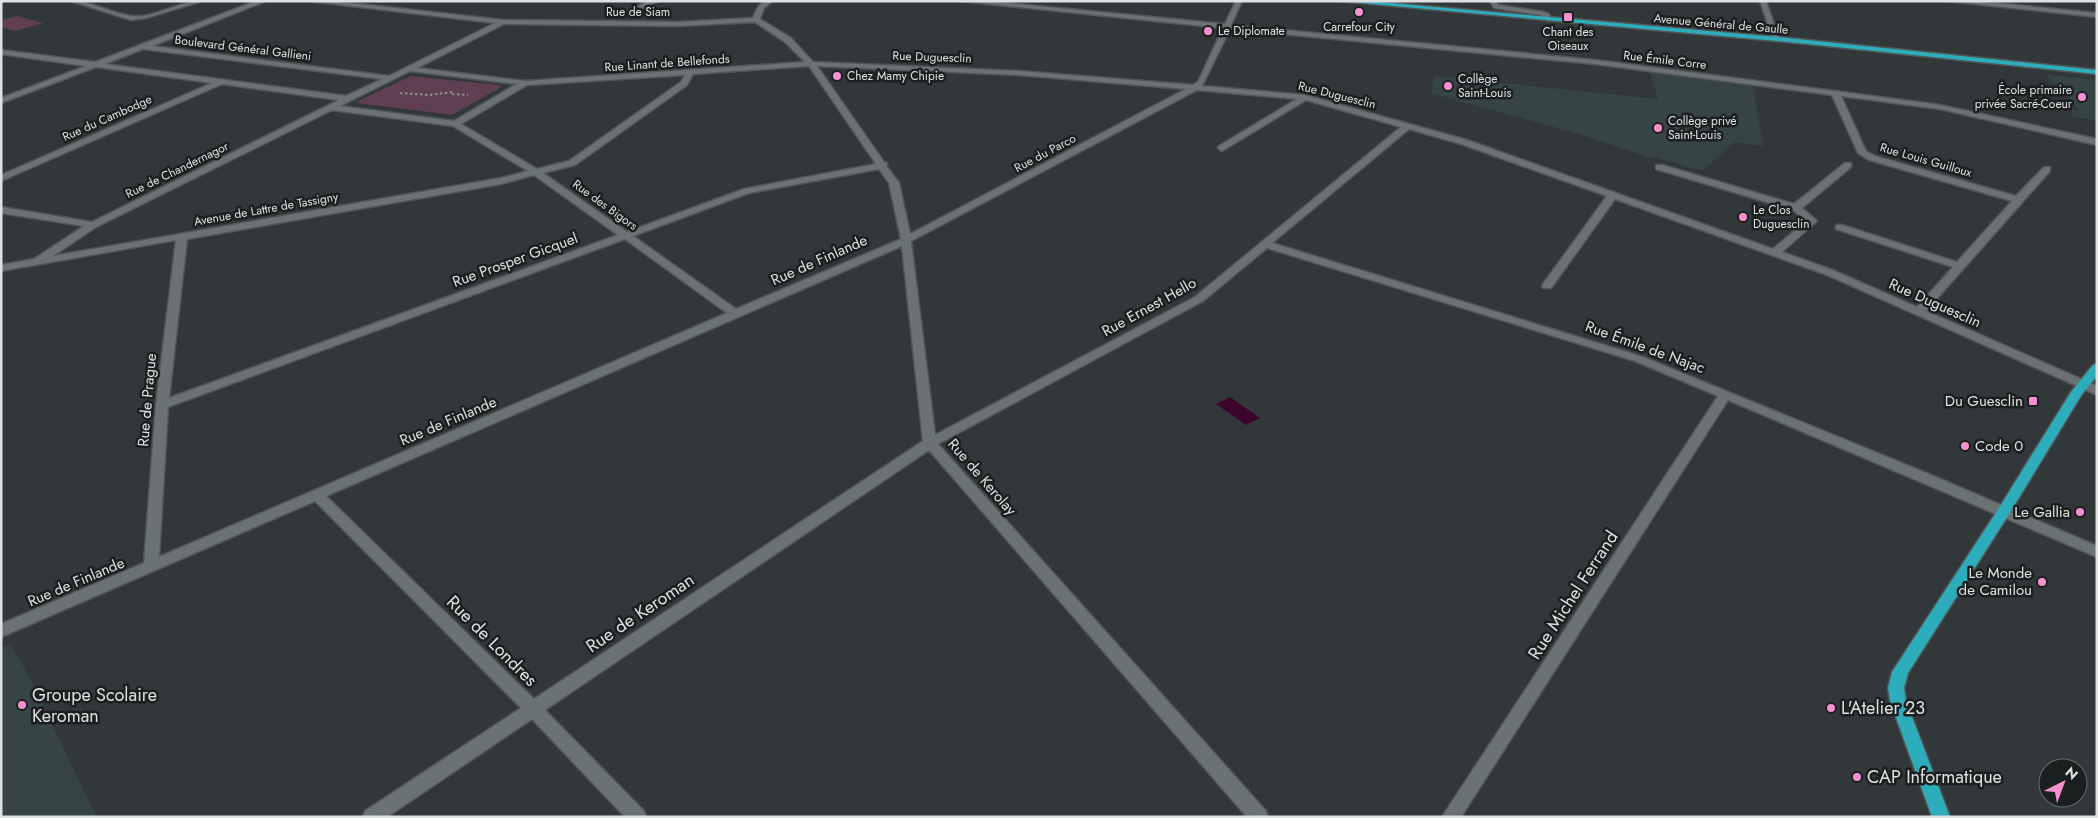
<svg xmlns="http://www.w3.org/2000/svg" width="2098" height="818" viewBox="0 0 2098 818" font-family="Jost,sans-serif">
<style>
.built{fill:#364446}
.green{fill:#603f53}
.water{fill:#3c062c}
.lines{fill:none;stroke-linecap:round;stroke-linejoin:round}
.minor-casing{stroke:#515556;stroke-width:3}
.major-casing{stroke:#515556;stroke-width:3}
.path{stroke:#8c9191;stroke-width:2;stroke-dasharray:2.5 2.5;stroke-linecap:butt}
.minor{fill:#6b7273;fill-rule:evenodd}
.major{fill:#2dacbc;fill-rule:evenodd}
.poi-dot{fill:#f690d0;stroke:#1c1f1f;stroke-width:2}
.labels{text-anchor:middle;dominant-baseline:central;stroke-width:5;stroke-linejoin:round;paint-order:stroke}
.far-street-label{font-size:12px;fill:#dde1e1;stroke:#1c1f1f}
.far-poi-label{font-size:12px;fill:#dde1e1;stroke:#1c1f1f;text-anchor:start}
.street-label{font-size:15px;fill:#dde1e1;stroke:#1c1f1f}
.poi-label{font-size:15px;fill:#dde1e1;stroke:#1c1f1f;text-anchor:end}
.near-street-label{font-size:18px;fill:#dde1e1;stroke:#1c1f1f}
.near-poi-label{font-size:18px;fill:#dde1e1;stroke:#1c1f1f;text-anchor:start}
</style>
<rect width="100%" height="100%" fill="#323839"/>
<!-- built -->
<path class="built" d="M 1650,72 L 1753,86 L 1763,146 L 1735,142 L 1702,171 L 1655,157 L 1654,159 L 1579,134 L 1431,93 L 1434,76 L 1658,99 Z
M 2045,74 L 2097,80 L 2097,121 L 2072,116 L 2072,110 L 2080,110 Z
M 11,644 L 29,677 L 97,817 L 1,817 L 1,648 Z"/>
<!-- green -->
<path class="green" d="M 17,16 L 43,23 L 15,31 L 1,27 L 1,20 Z
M 411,76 L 498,85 L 501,87 L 452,115 L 357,103 L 358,101 Z"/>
<!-- water -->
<path class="water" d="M 1230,397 L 1260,418 L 1246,425 L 1216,404 Z"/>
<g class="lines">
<defs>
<path id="minor" d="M 71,1 C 92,1 110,13 131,16 C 153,19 179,1 202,1 L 146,18 L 131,20 Z
M 256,1 L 266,1 L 152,46 L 389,76 L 495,23 L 309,1 L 332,1 L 503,20 L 678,22 L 753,18 C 757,7 760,1 772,1 L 764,8 L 760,19 L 791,38 L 813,62 L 1019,71 L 1193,85 L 1198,82 L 1223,28 L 960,1 L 986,1 L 1225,24 L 1236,1 L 1242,1 L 1231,25 L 1595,60 L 1835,91 L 1940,105 L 2097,139 L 2097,145 L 1940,109 L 1841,96 L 1866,151 L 1875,156 L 2016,196 L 2044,167 L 2050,167 L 2050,171 L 1926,311 L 2097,386 L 2097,395 L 1827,275 L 1615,199 L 1551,288 L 1543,288 L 1542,286 L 1543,284 L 1607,196 L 1461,144 L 1409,129 L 1272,243 L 1643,357 L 1931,475 L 2097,546 L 2097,557 L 1728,400 L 1461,817 L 1442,817 L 1718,396 L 1635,361 L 1267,248 L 1203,301 L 938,444 L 1266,811 L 1268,817 L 1247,817 L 929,450 L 545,710 L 644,811 L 646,817 L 625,817 L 532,719 L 387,817 L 363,817 L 365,811 L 521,708 L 315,501 L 1,637 L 1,624 L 144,563 L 156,405 L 176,240 L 1,271 L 1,265 L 34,259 L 84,226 L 1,213 L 1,207 L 92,222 L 339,100 L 222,84 L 1,181 L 1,175 L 212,83 L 96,67 L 1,103 L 1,98 L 86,66 L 1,54 L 1,50 L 95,62 ZM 755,22 L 785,42 L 805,62 L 525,81 L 417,68 L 504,24 L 678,26 ZM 1230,29 L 1595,64 L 1832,95 L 1858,153 L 1869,160 L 2012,201 L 1957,262 L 1842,225 L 1836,225 L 1836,229 L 1953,267 L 1917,307 L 1835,271 L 1782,252 L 1817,221 L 1802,208 L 1851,167 L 1851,163 L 1845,163 L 1794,204 L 1662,165 L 1656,165 L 1656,169 L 1793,210 L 1806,221 L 1773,249 L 1467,140 L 1305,95 L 1202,86 ZM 143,49 L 382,79 L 346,96 L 105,64 ZM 809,66 L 876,164 L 744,189 L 627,232 L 543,173 L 575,165 L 687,85 L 693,74 ZM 817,66 L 1019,75 L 1186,89 L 910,234 L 899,183 L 887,167 L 887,163 L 884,162 ZM 410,71 L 517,84 L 454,121 L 340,106 ZM 685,75 L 681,82 L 569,161 L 537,169 L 461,124 L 527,85 ZM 1197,90 L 1297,99 L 1219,146 L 1218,148 L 1222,151 L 1306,100 L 1401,127 L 1195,297 L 935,435 L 911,241 ZM 332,110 L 453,126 L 528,171 L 501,178 L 53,256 L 96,227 ZM 879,169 L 889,183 L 901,239 L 736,309 L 633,236 L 749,193 ZM 534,175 L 618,235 L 169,398 L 187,239 L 501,184 ZM 625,239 L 727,313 L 159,557 L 168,407 ZM 902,246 L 923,441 L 534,699 L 326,496 Z
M 649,1 L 659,1 L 620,17 L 615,16 Z
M 1490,1 L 1496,1 L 1498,5 L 1544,12 L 1549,14 L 1551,19 L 1548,21 L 1541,15 L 1494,8 Z
M 1760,1 L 1766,1 L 1780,41 L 1773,39 Z
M 1947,1 L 1974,1 L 2097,13 L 2097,17 Z"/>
<path id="major" d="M 1339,1 L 1368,1 L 1777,37 L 2097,70 L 2097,74 L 1777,41 Z
M 2097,364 L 2097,376 L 2082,394 L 2009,514 L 1908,673 L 1904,688 L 1906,701 L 1950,817 L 1932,817 L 1890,701 L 1888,688 L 1892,672 L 1999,508 L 2071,392 L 2093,365 Z"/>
</defs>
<!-- minor casing -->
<use href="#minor" class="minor-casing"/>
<!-- major casing -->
<use href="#major" class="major-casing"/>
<!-- path -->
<path class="path" d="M 400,93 L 429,95 L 453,92
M 452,94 L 468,95"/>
<!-- minor -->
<use href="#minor" class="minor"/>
<!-- major -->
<use href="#major" class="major"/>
</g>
<!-- markers -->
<g class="poi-dot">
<circle cx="1359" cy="12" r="5"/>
<rect x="1563" y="12" width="10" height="10" rx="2.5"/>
<circle cx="1208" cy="31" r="5"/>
<circle cx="837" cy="76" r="5"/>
<circle cx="1448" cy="86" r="5"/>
<circle cx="2082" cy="97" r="5"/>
<circle cx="1658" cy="128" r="5"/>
<circle cx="1743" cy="217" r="5"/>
<rect x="2028" y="396" width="10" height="10" rx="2.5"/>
<circle cx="1965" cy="446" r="5"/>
<circle cx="2080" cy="512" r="5"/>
<circle cx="2042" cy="582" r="5"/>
<circle cx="22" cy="705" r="5"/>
<circle cx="1831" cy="708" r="5"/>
<circle cx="1857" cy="777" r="5"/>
</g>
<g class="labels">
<!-- far-street labels -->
<g class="far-street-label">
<text x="638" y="12">Rue de Siam</text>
<text transform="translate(1721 24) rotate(5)">Avenue Général de Gaulle</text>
<text transform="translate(243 48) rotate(7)">Boulevard Général Gallieni</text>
<text transform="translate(932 57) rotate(2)">Rue Duguesclin</text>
<text transform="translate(1665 60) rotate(7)">Rue Émile Corre</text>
<text transform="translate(667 63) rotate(-4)">Rue Linant de Bellefonds</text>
<text transform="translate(1337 95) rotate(14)">Rue Duguesclin</text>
<text transform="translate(107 118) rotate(-24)">Rue du Cambodge</text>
<text transform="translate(1045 153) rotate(-28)">Rue du Parco</text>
<text transform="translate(1926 160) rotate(16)">Rue Louis Guilloux</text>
<text transform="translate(177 170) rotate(-26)">Rue de Chandernagor</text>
<text transform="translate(605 205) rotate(36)">Rue des Bigors</text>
<text transform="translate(266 209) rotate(-10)">Avenue de Lattre de Tassigny</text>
</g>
<!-- far-poi labels -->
<g class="far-poi-label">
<text x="1359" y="27" text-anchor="middle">Carrefour City</text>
<text x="1218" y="31">Le Diplomate</text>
<text x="1568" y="32" text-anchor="middle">Chant des<tspan x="1568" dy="14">Oiseaux</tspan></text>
<text x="847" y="76">Chez Mamy Chipie</text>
<text x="1458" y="79">Collège<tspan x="1458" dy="14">Saint-Louis</tspan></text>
<text x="2072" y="90" text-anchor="end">École primaire<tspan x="2072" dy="14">privée Sacré-Coeur</tspan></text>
<text x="1668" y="121">Collège privé<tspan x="1668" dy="14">Saint-Louis</tspan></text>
<text x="1753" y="210">Le Clos<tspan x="1753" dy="14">Duguesclin</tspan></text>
</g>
<!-- street labels -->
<g class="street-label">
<text transform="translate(515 260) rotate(-20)">Rue Prosper Gicquel</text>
<text transform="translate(819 260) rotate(-24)">Rue de Finlande</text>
<text transform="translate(1935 303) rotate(24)">Rue Duguesclin</text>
<text transform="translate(1149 307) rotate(-29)">Rue Ernest Hello</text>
<text transform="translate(1645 347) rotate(20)">Rue Émile de Najac</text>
<text transform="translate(147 400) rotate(-85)">Rue de Prague</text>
<text transform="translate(448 421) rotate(-23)">Rue de Finlande</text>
<text transform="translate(982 477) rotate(49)">Rue de Kerolay</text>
<text transform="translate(76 582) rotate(-23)">Rue de Finlande</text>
</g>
<!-- poi labels -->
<g class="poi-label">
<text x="2023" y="401">Du Guesclin</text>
<text x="1975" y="446" text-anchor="start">Code 0</text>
<text x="2070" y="512">Le Gallia</text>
<text x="2032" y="573">Le Monde<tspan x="2032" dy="17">de Camilou</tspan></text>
</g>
<!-- near-street labels -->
<g class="near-street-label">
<text transform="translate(1573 595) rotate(-57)">Rue Michel Ferrand</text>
<text transform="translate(640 613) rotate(-34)">Rue de Keroman</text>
<text transform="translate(492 641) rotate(45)">Rue de Londres</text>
</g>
<!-- near-poi labels -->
<g class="near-poi-label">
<text x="32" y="695">Groupe Scolaire<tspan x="32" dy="21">Keroman</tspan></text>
<text x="1841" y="708">L'Atelier 23</text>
<text x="1867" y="777">CAP Informatique</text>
</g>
</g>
<!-- border -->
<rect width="2098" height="818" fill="none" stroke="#dde1e1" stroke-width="5"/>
<!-- north arrow -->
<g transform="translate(2063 783) rotate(42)"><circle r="24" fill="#1c1f1f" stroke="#696d6d"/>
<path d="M0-4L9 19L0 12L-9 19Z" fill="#f690d0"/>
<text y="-8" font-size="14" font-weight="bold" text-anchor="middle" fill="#dde1e1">N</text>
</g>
</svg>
